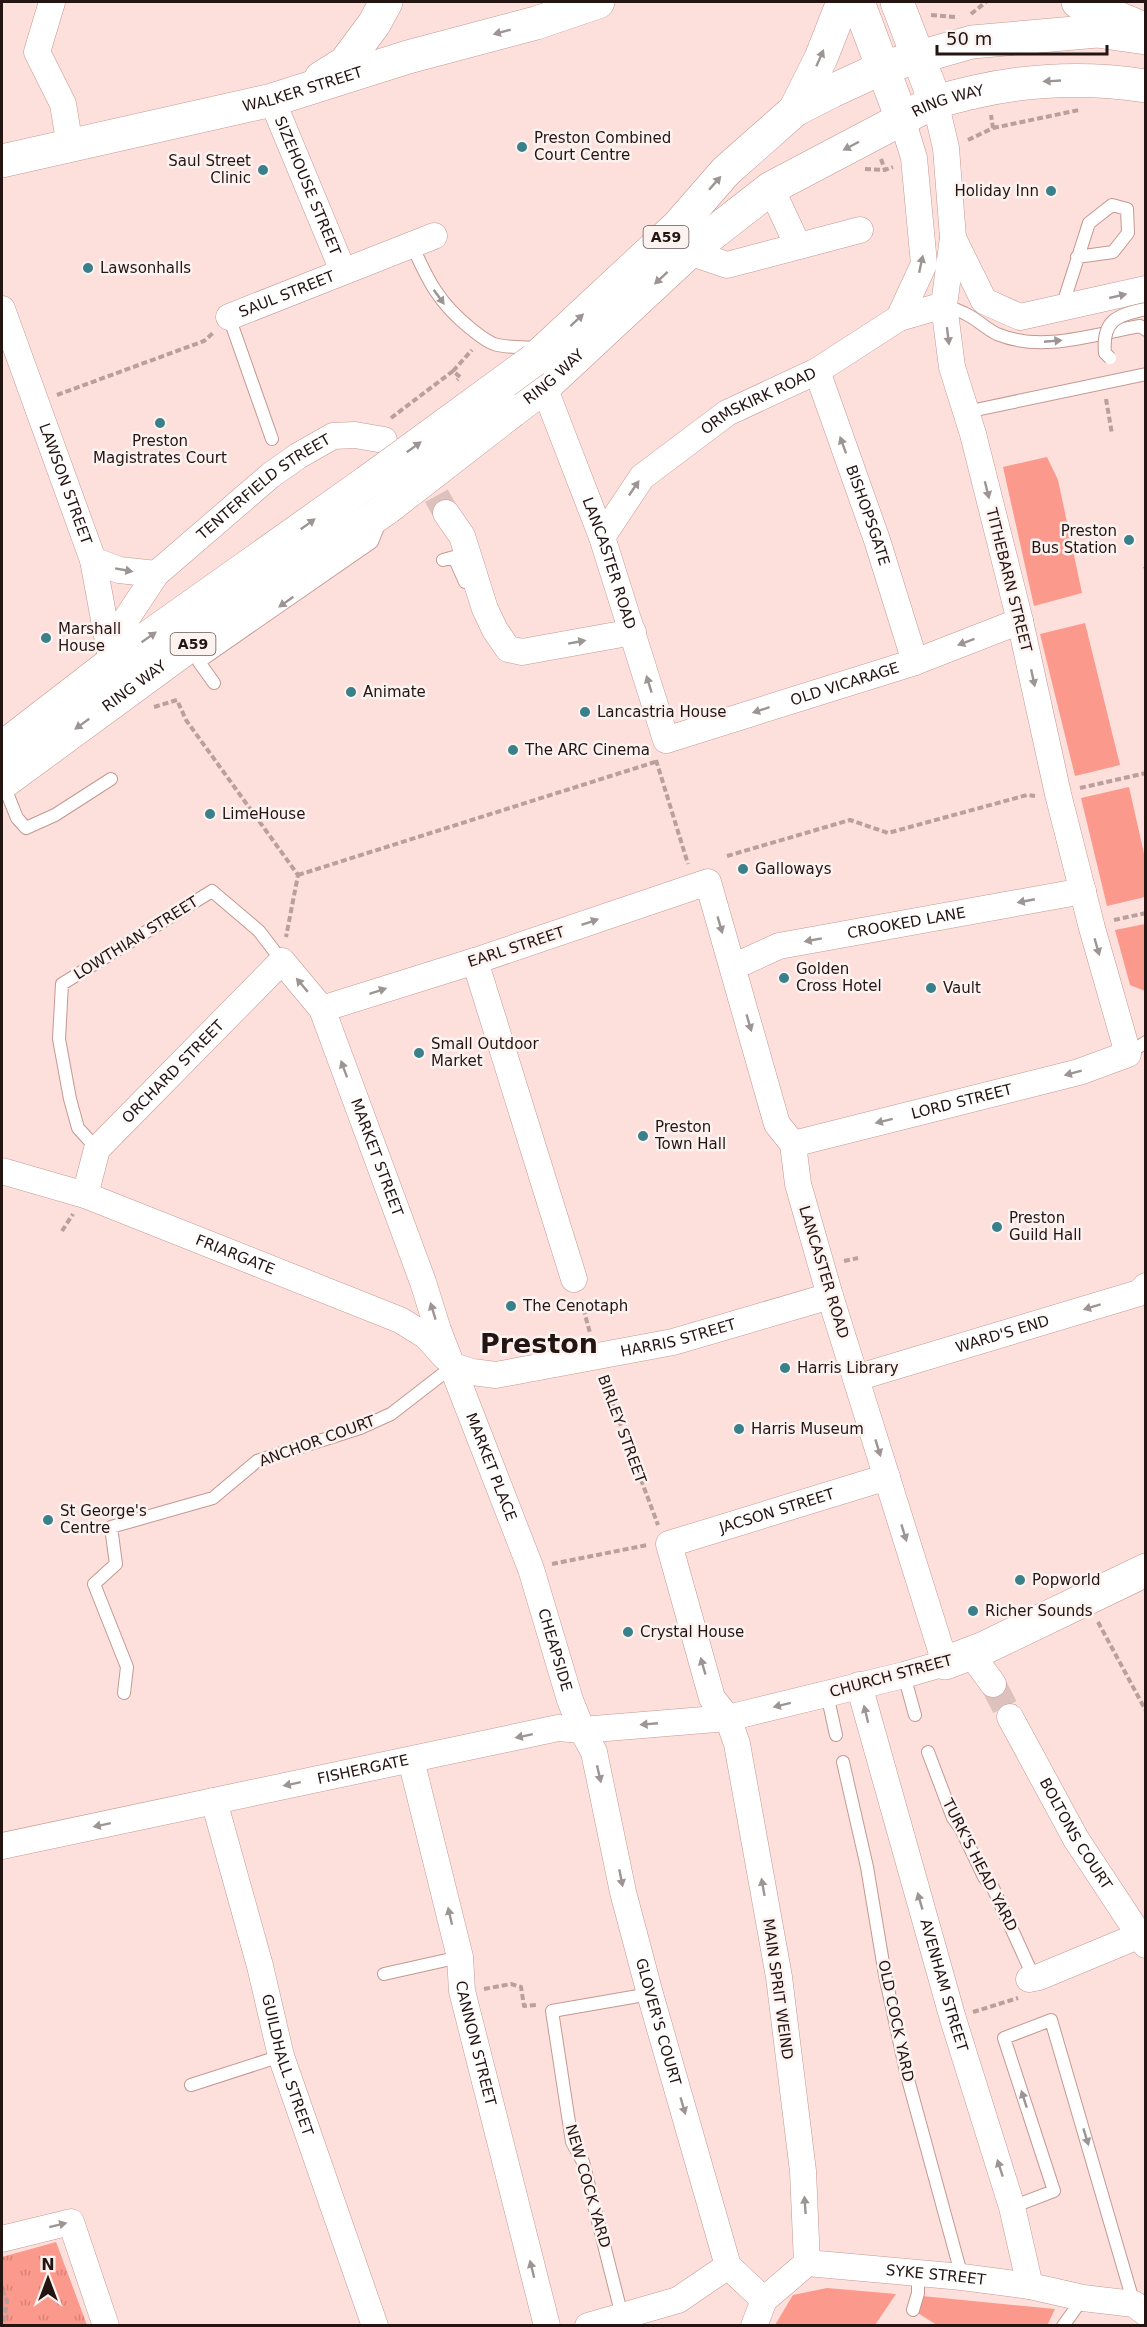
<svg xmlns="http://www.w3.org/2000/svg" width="1147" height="2327" viewBox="0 0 1147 2327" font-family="'DejaVu Sans',sans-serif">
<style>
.grass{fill:#fb998c}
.park{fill:url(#park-tufts)}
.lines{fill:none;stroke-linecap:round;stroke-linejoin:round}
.street-tunnel{stroke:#dcc1bd;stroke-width:26;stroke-dasharray:26 13;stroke-linecap:butt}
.lane-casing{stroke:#c59892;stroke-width:14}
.street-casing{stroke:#c59892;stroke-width:27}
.secondary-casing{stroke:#c59892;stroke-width:34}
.highway-casing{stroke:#c59892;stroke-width:34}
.path{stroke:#b9a09c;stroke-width:4;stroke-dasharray:6 3;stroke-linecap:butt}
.lane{stroke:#fff;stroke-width:12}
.street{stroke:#fff;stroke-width:26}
.secondary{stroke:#fff;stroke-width:33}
.highway{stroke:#fff;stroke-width:33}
.lane-bridge-casing{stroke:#c59892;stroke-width:14;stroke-linecap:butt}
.highway-bridge-casing{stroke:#c59892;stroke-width:34;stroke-linecap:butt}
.lane-bridge{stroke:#fff;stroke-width:12}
.highway-bridge{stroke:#fff;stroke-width:33}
.oneway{fill:#9c9594}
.poi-dot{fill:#39808a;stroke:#fcf2f0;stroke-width:2}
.labels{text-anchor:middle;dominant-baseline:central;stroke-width:5;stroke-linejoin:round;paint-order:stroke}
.shield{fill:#fcf2f0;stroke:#655755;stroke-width:1.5}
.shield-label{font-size:14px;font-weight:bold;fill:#241412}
.street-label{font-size:15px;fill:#241412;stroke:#fcf2f0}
.poi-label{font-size:15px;fill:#241412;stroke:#fcf2f0;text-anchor:start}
.town-label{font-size:27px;font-weight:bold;fill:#241412;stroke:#fcf2f0}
</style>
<defs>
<pattern id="park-tufts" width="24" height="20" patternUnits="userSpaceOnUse" patternTransform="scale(1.5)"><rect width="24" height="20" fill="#fb998c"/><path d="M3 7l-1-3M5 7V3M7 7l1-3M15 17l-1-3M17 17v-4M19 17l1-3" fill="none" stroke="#d78378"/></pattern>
</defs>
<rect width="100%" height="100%" fill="#fde0db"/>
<!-- grass -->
<path class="grass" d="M 1047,457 L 1058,480 L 1082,593 L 1034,606 L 1003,467 Z
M 1085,623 L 1120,765 L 1075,776 L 1040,634 Z
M 1129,787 L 1145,858 L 1145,897 L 1107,906 L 1081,798 Z
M 1145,924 L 1145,991 L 1130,985 L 1115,930 Z
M 827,2288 L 896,2294 L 875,2325 L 775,2325 L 793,2295 Z
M 922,2296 L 1055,2309 L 1047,2326 L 937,2325 L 916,2312 Z"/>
<!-- park -->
<path class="park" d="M 56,2242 L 87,2325 L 2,2325 L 2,2257 Z"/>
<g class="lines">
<!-- street-tunnel -->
<path class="street-tunnel" d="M 416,463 L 420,466 L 446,513
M 993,1684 L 1010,1717"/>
<defs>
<path id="lane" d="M 412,245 C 428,281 439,303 470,328 C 478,334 484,340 494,344 C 505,348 527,347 540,348
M 944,305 C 951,308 959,310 966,314 C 977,319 986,329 997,334 C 1042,353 1094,334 1140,326 L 1146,330
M 1062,307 L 1089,223 L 1112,205 L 1127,209 L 1128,233 L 1113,252 L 1077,257
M 229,317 L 272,439
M 966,412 L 1146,374
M 443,560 L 454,557 L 465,582
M 214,683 L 199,662 L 372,542 L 380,522
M 3,783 L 17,818 L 26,828 L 55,815 L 111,779
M 1128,1054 L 1146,1042
M 97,1149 L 78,1128 L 70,1099 L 59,1039 L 62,984 L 212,891 L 259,931 L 282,961
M 904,1675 L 915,1715
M 124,1693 L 127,1667 L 94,1584 L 116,1564 L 111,1527 L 213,1498 L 257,1461 L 360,1428 L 391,1414 L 453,1366
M 827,1694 L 836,1735
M 928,1752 L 953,1818 L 961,1829 L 984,1877 L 993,1888 L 1034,1978
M 843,1762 L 867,1867 L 885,1975 L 906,2072 L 962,2277
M 384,1974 L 460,1957
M 191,2085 L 281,2056
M 1012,2207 L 1054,2191 L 1004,2038 L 1051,2020 L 1134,2304
M 913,2310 L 918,2293 L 918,2274
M 622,2316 L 583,2162 L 572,2142 L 552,2011 L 650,1994
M 1063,2326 L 1083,2298"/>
<g id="street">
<path d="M 52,2 L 37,52 L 63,104 L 70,146"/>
<path id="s1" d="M 272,100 L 343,271"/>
<path d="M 771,188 L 798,246"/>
<path d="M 953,238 L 984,301 L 1020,317 L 1146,289"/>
<path d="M 689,252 L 727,265 L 860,230"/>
<path id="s2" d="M 2,309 L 93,560 L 112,663"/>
<path id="s3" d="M 229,317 L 434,236"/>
<path d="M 899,318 L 924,264 L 914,158 L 902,119"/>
<path id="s4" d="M 817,371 L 877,540 L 915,662"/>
<path id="s5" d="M 544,387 L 602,537 L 666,740 L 915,662 L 1020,621"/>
<path d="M 446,513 L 462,536 L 485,609 L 495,630 L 508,649 L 522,652 L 633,632"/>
<path id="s6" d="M 602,537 L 642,477 L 727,413 L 817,371 L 899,318 L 944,305"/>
<path d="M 93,560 L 119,570 L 156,574"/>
<path id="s7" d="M 109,645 L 156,574 L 271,475 L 298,456 L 333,436 L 355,435 L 384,440"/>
<path d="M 475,961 L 574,1279"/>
<path id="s8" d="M 733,967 L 779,946 L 1083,891"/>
<path id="s9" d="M 793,1144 L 1079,1072 L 1128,1054 L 1092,928 L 1058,794 L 1020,621 L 973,434 L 952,367 L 944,305 L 953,238 L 946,148 L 935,101"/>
<path id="s10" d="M 2,1171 L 85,1195 L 400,1320 L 426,1336 L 445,1357"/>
<path id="s11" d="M 85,1195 L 97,1149 L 282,961 L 322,1009 L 423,1282 L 438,1330 L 531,1569 L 570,1700 L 582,1730 L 594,1752 L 623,1892 L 650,1994 L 728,2266 L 764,2300"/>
<path id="s12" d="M 453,1366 L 472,1372 L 496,1375 L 673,1342 L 830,1296"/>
<path id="s13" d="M 856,1378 L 1139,1293 L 1146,1286"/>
<path d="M 971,1654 L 993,1684"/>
<path id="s14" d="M 859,1685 L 953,2019 L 1012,2207 L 1030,2286"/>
<path id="s15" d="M 1010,1717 L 1076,1839 L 1146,1945"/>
<path id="s16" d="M 411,1760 L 460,1957 L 462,1991 L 547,2326"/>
<path id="s17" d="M 214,1801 L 260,1966 L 281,2056 L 375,2326"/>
<path id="s18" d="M 2,1846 L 558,1728 L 582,1730 L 728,1718 L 904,1675 L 945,1663 L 830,1296 L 798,1184 L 793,1144 L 777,1124 L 708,882 L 475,961 L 322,1009"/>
<path d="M 1029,1979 L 1039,1977 L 1138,1936"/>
<path d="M 2,2239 L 71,2222 L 106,2326"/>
<path id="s19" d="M 807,2263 L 803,2171 L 779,1977 L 737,1744 L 728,1718 L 712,1698 L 669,1544 L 887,1477"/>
<path d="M 588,2326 L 678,2300 L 728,2266"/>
<path id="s20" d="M 754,2326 L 764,2300 L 807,2263 L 962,2277 L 1030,2286 L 1083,2298 L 1134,2304 L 1146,2313"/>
</g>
<g id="secondary">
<path d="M 321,78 L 345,63 L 374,24 L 386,2"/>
<path id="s21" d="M 2,161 L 272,100 L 408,57 L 536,23 L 598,2"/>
<path d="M 945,1663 L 982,1649 L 1146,1570"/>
</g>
<g id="highway">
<path d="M 858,2 L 902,119"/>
<path d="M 897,2 L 935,101"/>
<path d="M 1078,2 L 1135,25"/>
<path d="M 795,110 L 821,58 L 843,2"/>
<path d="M 534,360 L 678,226 L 726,171 L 795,110 L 832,91 L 884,67 L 972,42 L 1097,31 L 1146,38"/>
<path id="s22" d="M 512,411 L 544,387 L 689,252 L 771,188 L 917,111 C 935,101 954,97 974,92 C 1031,79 1088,77 1146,86"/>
<path d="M 2,748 L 112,663 L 367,482"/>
<path id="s23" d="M 2,783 L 182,651 L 387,508"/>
</g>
</defs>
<!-- lane casing -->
<use href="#lane" class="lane-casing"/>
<!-- street casing -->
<use href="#street" class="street-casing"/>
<!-- secondary casing -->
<use href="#secondary" class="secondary-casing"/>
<!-- highway casing -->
<use href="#highway" class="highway-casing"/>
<!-- path -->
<path class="path" d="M 971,14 L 986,2
M 931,15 L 956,17
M 993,128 L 1079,110
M 968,140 L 993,128 L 991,115
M 881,159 L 885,170
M 865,169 L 885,170 L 893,167
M 453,371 L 472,350
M 57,395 L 204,341 L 214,332
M 1106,399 L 1112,434
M 391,418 L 453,371 L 460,377 L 457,380
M 1144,569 L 1146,568
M 154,707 L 177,700 L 186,720 L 298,875 L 286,937
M 656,760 L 688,864
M 1080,788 L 1146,773
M 727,856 L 850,820 L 888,833 L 1027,795 L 1035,796
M 298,875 L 655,762
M 1114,920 L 1146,913
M 62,1231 L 73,1214
M 844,1261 L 858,1258
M 581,1300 L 590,1333
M 603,1378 L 658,1525
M 552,1564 L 647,1545
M 1098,1622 L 1146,1711
M 484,1989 L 511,1984 L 521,1987 L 524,2006 L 537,2005
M 973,2012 L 1018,1998
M 2,2290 L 7,2301 L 3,2326"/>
<!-- lane -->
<use href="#lane" class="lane"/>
<!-- street -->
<use href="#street" class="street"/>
<!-- secondary -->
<use href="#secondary" class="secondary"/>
<!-- highway -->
<use href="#highway" class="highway"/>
<defs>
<path id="lane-bridge" d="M 1110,358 L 1105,353 C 1102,320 1117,315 1146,309"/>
<path id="highway-bridge" d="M 367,482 L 534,360
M 387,508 L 512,411"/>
</defs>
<!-- lane-bridge casing -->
<use href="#lane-bridge" class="lane-bridge-casing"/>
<!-- highway-bridge casing -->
<use href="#highway-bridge" class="highway-bridge-casing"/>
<!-- lane-bridge -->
<use href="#lane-bridge" class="lane-bridge"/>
<!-- highway-bridge -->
<use href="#highway-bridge" class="highway-bridge"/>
</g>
<!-- one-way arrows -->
<defs><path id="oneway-solid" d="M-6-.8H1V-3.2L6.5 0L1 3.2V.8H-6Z" transform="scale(1.5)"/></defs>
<g class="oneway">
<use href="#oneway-solid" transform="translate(502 32) rotate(165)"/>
<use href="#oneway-solid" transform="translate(820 58) rotate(-66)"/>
<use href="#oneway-solid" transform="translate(1052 81) rotate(177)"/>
<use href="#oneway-solid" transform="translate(851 146) rotate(152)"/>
<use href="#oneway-solid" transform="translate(715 183) rotate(-49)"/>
<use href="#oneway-solid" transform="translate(921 264) rotate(-78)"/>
<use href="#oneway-solid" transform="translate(661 278) rotate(137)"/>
<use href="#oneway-solid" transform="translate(1118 296) rotate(-13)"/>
<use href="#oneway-solid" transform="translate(439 297) rotate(54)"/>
<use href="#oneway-solid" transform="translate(577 320) rotate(-43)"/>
<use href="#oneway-solid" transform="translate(948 336) rotate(83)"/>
<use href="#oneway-solid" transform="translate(1053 341) rotate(-5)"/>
<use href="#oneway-solid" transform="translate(843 445) rotate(-110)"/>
<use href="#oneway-solid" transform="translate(414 447) rotate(-36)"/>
<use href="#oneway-solid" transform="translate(634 488) rotate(-56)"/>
<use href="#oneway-solid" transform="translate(987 490) rotate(76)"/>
<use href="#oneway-solid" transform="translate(308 524) rotate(-36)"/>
<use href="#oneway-solid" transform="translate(124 570) rotate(10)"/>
<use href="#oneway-solid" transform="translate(286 602) rotate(145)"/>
<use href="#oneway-solid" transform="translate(149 637) rotate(-35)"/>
<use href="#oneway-solid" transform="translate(577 642) rotate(-10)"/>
<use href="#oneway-solid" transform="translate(966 642) rotate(159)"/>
<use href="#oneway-solid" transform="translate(1033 678) rotate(78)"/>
<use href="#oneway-solid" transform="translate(649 684) rotate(-107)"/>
<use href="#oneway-solid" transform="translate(761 710) rotate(162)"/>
<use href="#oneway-solid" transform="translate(82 724) rotate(144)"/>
<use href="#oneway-solid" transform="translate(1026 901) rotate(169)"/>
<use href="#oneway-solid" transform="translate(590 922) rotate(-19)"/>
<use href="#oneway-solid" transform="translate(720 925) rotate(74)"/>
<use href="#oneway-solid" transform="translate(813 940) rotate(170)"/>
<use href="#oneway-solid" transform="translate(1097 947) rotate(74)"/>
<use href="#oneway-solid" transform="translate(302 985) rotate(-130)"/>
<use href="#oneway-solid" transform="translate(378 991) rotate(-18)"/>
<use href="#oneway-solid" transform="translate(749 1023) rotate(74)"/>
<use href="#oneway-solid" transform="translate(344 1069) rotate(-110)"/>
<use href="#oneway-solid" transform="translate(1073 1073) rotate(165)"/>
<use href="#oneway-solid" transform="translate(884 1121) rotate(166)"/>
<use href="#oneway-solid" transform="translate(1092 1307) rotate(163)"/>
<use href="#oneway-solid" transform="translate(433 1311) rotate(-107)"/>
<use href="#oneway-solid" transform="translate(878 1448) rotate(73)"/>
<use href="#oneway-solid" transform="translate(904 1533) rotate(73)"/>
<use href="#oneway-solid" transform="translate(703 1666) rotate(-106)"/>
<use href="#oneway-solid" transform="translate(782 1705) rotate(166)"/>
<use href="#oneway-solid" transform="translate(866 1714) rotate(-104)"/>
<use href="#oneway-solid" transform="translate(649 1724) rotate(175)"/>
<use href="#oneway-solid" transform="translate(524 1736) rotate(168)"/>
<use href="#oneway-solid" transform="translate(599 1774) rotate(77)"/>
<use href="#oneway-solid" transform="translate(292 1784) rotate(168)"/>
<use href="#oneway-solid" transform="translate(102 1825) rotate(168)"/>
<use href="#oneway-solid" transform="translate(621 1878) rotate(79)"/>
<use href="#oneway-solid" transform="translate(763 1887) rotate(-100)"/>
<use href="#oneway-solid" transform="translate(920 1901) rotate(-106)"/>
<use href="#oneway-solid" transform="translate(450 1916) rotate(-103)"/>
<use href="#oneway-solid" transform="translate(1024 2099) rotate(-108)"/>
<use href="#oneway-solid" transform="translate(683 2106) rotate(74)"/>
<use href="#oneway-solid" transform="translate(1086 2137) rotate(73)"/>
<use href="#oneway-solid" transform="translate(1000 2168) rotate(-108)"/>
<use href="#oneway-solid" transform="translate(805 2205) rotate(-94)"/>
<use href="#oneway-solid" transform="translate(58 2225) rotate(-14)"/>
<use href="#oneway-solid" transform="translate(532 2269) rotate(-104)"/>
</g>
<!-- markers -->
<g class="poi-dot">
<circle cx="522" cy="147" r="6"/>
<circle cx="263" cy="170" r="6"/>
<circle cx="1051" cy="191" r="6"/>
<circle cx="88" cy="268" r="6"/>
<circle cx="160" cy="423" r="6"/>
<circle cx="1129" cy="540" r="6"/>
<circle cx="46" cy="638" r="6"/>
<circle cx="351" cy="692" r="6"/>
<circle cx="585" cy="712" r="6"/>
<circle cx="513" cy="750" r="6"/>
<circle cx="210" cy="814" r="6"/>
<circle cx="743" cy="869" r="6"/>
<circle cx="784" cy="978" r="6"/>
<circle cx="931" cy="988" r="6"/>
<circle cx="419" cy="1053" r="6"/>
<circle cx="643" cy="1136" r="6"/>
<circle cx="997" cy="1227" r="6"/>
<circle cx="511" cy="1306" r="6"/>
<circle cx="785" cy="1368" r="6"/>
<circle cx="739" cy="1429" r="6"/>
<circle cx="48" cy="1520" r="6"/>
<circle cx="1020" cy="1580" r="6"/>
<circle cx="973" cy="1611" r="6"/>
<circle cx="628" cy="1632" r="6"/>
</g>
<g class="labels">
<!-- shield labels -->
<g class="shield">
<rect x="643.5" y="226" width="45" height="22" rx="4.5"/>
<rect x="170.5" y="633" width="45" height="22" rx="4.5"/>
</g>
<g class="shield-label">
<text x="666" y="237">A59</text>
<text x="193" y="644">A59</text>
</g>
<!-- street labels -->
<g class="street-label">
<text stroke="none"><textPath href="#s21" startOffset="309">WALKER STREET</textPath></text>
<text stroke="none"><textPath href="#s22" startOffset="540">RING WAY</textPath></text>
<text stroke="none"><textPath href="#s1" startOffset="93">SIZEHOUSE STREET</textPath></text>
<text stroke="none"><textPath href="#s3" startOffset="62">SAUL STREET</textPath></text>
<text stroke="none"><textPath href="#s22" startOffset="54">RING WAY</textPath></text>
<text stroke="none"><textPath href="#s6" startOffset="212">ORMSKIRK ROAD</textPath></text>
<text stroke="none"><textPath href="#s2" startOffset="186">LAWSON STREET</textPath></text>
<text stroke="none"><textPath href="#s7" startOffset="224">TENTERFIELD STREET</textPath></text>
<text stroke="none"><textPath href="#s4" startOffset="153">BISHOPSGATE</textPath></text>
<text stroke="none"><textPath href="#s5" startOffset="188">LANCASTER ROAD</textPath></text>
<text transform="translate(1009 580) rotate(76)">TITHEBARN STREET</text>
<text stroke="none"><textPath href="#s5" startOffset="561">OLD VICARAGE</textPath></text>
<text stroke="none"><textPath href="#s23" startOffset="164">RING WAY</textPath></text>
<text stroke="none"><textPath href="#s8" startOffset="180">CROOKED LANE</textPath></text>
<text transform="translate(136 938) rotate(-32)">LOWTHIAN STREET</text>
<text transform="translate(516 947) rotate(-18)">EARL STREET</text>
<text stroke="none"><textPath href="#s11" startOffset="156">ORCHARD STREET</textPath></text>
<text stroke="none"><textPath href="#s9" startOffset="174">LORD STREET</textPath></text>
<text stroke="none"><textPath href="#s11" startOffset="532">MARKET STREET</textPath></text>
<text stroke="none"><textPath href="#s10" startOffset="248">FRIARGATE</textPath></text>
<text transform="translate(824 1272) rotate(73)">LANCASTER ROAD</text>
<text stroke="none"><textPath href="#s13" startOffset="153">WARD'S END</textPath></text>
<text stroke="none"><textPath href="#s12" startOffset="230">HARRIS STREET</textPath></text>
<text transform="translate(622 1429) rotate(70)">BIRLEY STREET</text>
<text transform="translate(317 1441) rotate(-20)">ANCHOR COURT</text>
<text stroke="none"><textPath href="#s11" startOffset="862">MARKET PLACE</textPath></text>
<text stroke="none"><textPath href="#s19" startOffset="850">JACSON STREET</textPath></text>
<text stroke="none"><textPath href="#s11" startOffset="1056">CHEAPSIDE</textPath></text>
<text transform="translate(891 1676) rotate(-15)">CHURCH STREET</text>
<text stroke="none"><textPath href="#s18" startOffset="369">FISHERGATE</textPath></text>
<text stroke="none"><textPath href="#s15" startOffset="134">BOLTONS COURT</textPath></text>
<text transform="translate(980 1865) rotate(63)">TURK'S HEAD YARD</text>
<text stroke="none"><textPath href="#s14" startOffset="312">AVENHAM STREET</textPath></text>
<text transform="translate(778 1989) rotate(82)">MAIN SPRIT WEIND</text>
<text transform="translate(896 2021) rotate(78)">OLD COCK YARD</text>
<text stroke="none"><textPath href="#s11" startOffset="1443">GLOVER'S COURT</textPath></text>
<text stroke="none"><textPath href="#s16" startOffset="291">CANNON STREET</textPath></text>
<text stroke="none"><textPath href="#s17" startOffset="274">GUILDHALL STREET</textPath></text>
<text transform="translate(588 2186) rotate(74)">NEW COCK YARD</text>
<text stroke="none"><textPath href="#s20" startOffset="214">SYKE STREET</textPath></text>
</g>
<!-- poi labels -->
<g class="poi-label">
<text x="534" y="138">Preston Combined<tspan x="534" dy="17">Court Centre</tspan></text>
<text x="251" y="161" text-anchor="end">Saul Street<tspan x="251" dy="17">Clinic</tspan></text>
<text x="1039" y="191" text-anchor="end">Holiday Inn</text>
<text x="100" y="268">Lawsonhalls</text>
<text x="160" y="441" text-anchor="middle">Preston<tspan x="160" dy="17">Magistrates Court</tspan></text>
<text x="1117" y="531" text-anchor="end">Preston<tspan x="1117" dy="17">Bus Station</tspan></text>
<text x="58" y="629">Marshall<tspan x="58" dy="17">House</tspan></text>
<text x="363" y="692">Animate</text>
<text x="597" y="712">Lancastria House</text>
<text x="525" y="750">The ARC Cinema</text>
<text x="222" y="814">LimeHouse</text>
<text x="755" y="869">Galloways</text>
<text x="796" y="969">Golden<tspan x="796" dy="17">Cross Hotel</tspan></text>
<text x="943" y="988">Vault</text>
<text x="431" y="1044">Small Outdoor<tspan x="431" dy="17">Market</tspan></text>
<text x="655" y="1127">Preston<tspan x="655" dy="17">Town Hall</tspan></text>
<text x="1009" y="1218">Preston<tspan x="1009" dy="17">Guild Hall</tspan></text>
<text x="523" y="1306">The Cenotaph</text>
<text x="797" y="1368">Harris Library</text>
<text x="751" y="1429">Harris Museum</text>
<text x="60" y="1511">St George's<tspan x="60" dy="17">Centre</tspan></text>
<text x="1032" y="1580">Popworld</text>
<text x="985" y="1611">Richer Sounds</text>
<text x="640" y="1632">Crystal House</text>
</g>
<!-- town labels -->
<g class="town-label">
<text x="539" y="1343">Preston</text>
</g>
</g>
<!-- border -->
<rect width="1147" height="2327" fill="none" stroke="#241412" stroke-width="6"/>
<!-- north arrow -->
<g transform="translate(48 2279)" stroke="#fcf2f0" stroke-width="4.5" paint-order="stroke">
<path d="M0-4.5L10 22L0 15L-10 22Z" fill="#241412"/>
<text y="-9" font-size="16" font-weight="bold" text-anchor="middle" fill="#241412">N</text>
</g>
<!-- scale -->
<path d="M937 45v9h170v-9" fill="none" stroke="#241412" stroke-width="3"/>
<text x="946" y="45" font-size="18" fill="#241412" stroke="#fcf2f0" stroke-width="4.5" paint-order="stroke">50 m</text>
</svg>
